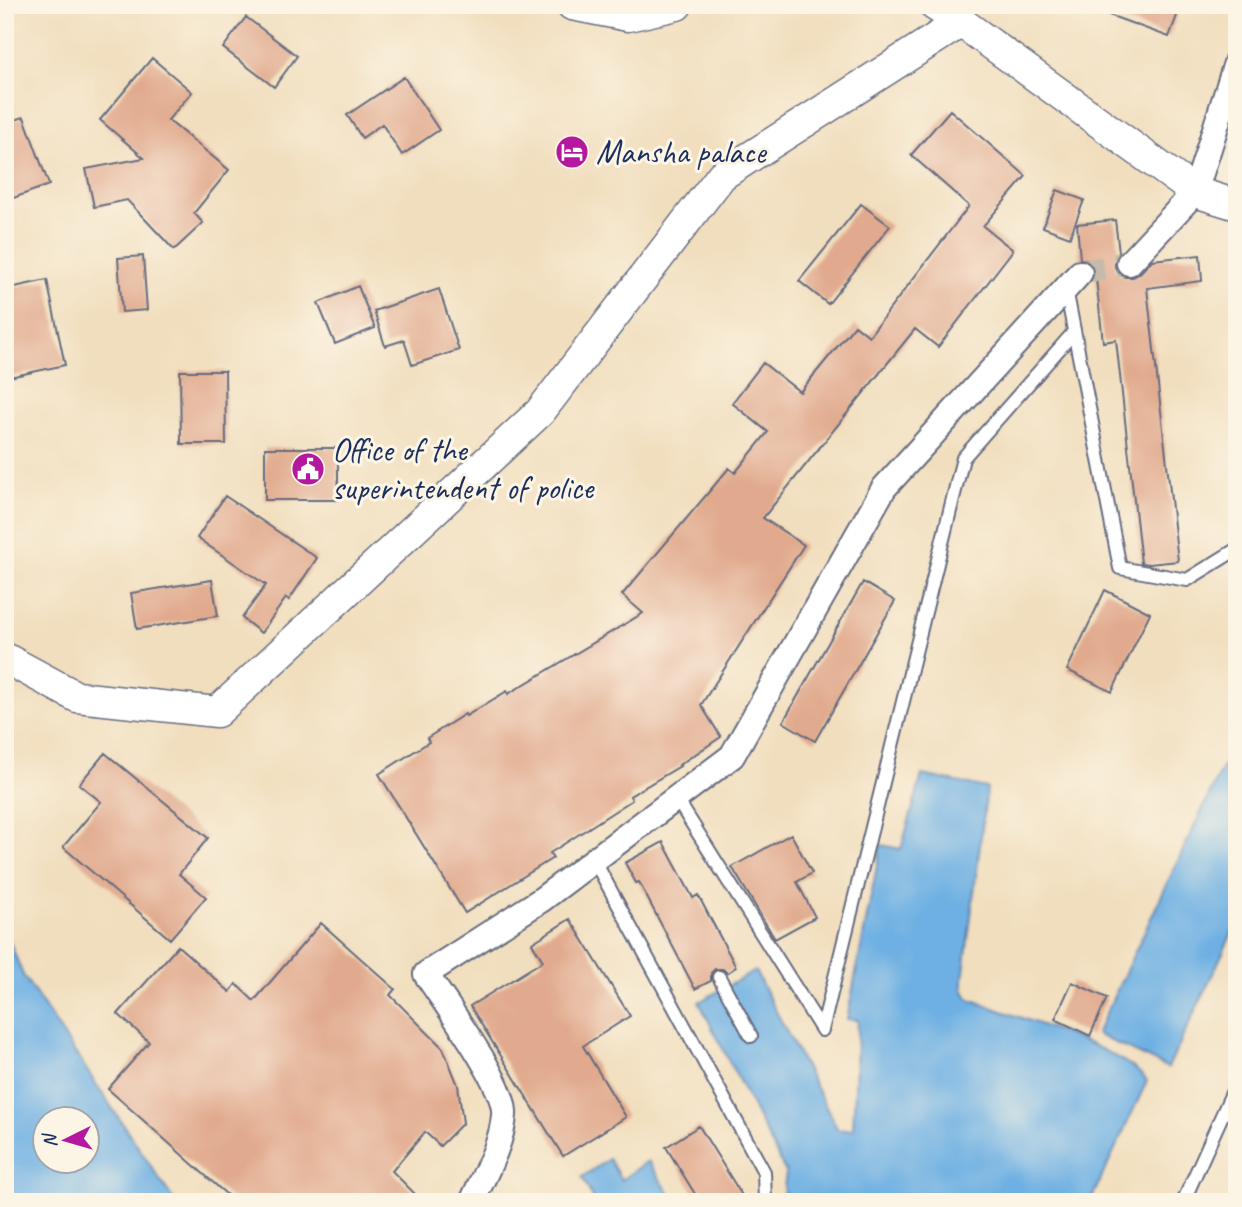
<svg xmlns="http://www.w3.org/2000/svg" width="1242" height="1207" viewBox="0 0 1242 1207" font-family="Caveat,sans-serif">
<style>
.water{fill:#6eb0e3;stroke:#4470a0;stroke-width:2;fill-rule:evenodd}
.building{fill:#e1aa8e}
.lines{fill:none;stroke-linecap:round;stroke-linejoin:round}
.minor-tunnel{stroke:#c6bbab;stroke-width:24;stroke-dasharray:24 12;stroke-linecap:butt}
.service-casing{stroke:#666c80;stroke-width:16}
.minor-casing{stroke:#666c80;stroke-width:28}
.tertiary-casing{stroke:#666c80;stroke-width:33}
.service{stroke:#fff;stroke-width:12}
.minor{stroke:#fff;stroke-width:24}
.tertiary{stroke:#fff;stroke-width:30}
.labels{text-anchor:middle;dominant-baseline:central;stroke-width:6;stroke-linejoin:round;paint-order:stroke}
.poi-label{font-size:33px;fill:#1b2f5e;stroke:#fcf5e5;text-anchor:start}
</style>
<rect width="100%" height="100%" fill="#fcf5e5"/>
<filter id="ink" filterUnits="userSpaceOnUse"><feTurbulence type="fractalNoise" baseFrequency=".0143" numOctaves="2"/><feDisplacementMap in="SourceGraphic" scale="14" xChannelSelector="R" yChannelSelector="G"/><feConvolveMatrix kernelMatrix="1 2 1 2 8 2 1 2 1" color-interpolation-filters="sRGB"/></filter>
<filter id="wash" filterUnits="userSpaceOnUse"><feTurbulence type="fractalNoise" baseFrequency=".00686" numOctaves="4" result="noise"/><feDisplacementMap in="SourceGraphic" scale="28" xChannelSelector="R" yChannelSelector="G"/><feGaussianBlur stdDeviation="1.57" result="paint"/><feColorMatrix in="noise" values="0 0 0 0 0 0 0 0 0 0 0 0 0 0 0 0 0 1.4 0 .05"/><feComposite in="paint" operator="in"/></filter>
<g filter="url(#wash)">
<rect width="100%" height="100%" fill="#f1debe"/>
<!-- water -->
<path class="water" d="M 1237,736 L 1237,923 L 1168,1068 L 1096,1034 Z
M 922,775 L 987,788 L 963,980 L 963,989 L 968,998 C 1011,1017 1122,1046 1147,1081 L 1090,1202 L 782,1202 L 786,1173 L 699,1002 L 755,971 L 838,1130 L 853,1129 L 858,1020 L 847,1019 L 881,845 L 901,849 Z
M 5,930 L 23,975 L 175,1202 L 5,1202 ZM 46,1120 L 88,1120 L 88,1162 L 46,1162 Z
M 609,1159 L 621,1180 L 648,1161 L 675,1202 L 595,1202 L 582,1177 Z"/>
<g id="blocks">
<!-- building -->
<path class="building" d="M 1090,5 L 1181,5 L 1169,37 L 1090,8 Z
M 246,17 L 297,56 L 274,87 L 223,48 Z
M 152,58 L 192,92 L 168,120 L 229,170 L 194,213 L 203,223 L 174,250 L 127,200 L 94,207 L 86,169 L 144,158 L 100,120 Z
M 404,77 L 439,130 L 402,155 L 382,124 L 362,138 L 347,115 Z
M 950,110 L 1026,176 L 983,226 L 1013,250 L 938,347 L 915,329 L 763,518 L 804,545 L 701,705 L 721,737 L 679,765 L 680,766 L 630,796 L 632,800 L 550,853 L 553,858 L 465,913 L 379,774 L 429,742 L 427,738 L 465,714 L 466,716 L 507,691 L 508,694 L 643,613 L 622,595 L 729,468 L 735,473 L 768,432 L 732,403 L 763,363 L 800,392 L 855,325 L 869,336 L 969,206 L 911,155 Z
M 24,117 L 49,185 L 5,201 L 5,123 Z
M 1057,190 L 1084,200 L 1070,237 L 1043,227 Z
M 861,204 L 890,226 L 828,304 L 799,281 Z
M 1115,220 L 1119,252 L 1115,259 L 1115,267 L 1118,273 L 1125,277 L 1133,277 L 1139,274 L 1152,260 L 1200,255 L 1202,281 L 1147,288 L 1178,561 L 1149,564 L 1141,563 L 1116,340 L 1103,342 L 1094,261 L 1080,259 L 1077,224 Z
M 143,256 L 147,310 L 122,312 L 118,258 Z
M 47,280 L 65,365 L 5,378 L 5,289 Z
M 358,286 L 375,328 L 335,344 L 318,303 Z
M 439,289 L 459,350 L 412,365 L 404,340 L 385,346 L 374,311 Z
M 180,371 L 225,371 L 226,444 L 181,444 Z
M 265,448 L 338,448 L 338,500 L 265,500 Z
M 225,496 L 317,558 L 289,600 L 286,598 L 261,633 L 242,618 L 266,585 L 197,538 Z
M 212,580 L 218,616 L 137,629 L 131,593 Z
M 863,582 L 895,601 L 815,741 L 783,722 Z
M 1105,590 L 1150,613 L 1112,692 L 1067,670 Z
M 105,753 L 208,838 L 179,874 L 206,897 L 170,939 L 63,847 L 101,802 L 79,784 Z
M 791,834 L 812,873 L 797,882 L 815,917 L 775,939 L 732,867 Z
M 663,842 L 693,898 L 698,895 L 736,967 L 727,973 L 723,969 L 715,969 L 711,973 L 711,981 L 695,989 L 639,882 L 636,883 L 625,863 Z
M 570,919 L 630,1016 L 583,1046 L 626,1117 L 563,1156 L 470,1006 L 543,961 L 532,943 Z
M 321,923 L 395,989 L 390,995 L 443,1048 L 458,1085 L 463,1123 L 440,1146 L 425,1132 L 392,1171 L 423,1202 L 235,1202 L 108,1089 L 149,1042 L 118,1014 L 178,946 L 230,992 L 236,984 L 254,1001 Z
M 1072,982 L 1107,998 L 1090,1036 L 1055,1019 Z
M 699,1126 L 746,1202 L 700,1202 L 666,1147 Z"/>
</g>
</g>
<g filter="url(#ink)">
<use href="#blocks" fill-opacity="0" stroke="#666c80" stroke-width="2"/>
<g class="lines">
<!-- minor-tunnel -->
<path class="minor-tunnel" d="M 1080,273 L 1129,263"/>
<defs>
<path id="service" d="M 1066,289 L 1120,568 L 1187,580 L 1237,549
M 676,798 L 822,1030 L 963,458 L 1074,332
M 594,860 L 764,1172 L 765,1202
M 719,977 L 751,1036
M 1183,1202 L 1237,1082"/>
<path id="minor" d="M 1129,263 L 1195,192 L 1237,60
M 472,1202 C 484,1175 502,1145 504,1115 C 507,1086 444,1002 426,974 L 541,900 L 732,756 L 884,488 L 1080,273"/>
<path id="tertiary" d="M 572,5 L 628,16 L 677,5
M 934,5 L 961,22 L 1195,192 L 1237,205
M 5,658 L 77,697 L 217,712 L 540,412 L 722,175 L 961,22"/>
</defs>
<!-- service casing -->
<use href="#service" class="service-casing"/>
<!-- minor casing -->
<use href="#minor" class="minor-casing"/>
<!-- tertiary casing -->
<use href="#tertiary" class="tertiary-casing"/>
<!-- service -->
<use href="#service" class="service"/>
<!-- minor -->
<use href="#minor" class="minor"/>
<!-- tertiary -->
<use href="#tertiary" class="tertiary"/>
</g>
</g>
<!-- icons -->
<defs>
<symbol id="hotel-disc" viewBox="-11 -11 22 22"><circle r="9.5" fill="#b5179e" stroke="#fcf5e5"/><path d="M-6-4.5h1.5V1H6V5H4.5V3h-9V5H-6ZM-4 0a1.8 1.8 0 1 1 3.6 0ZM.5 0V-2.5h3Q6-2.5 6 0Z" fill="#fff"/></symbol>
<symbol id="civic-disc" viewBox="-11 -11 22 22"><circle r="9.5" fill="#b5179e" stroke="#fcf5e5"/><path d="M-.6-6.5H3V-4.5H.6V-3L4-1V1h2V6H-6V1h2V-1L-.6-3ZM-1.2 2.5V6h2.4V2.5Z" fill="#fff"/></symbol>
</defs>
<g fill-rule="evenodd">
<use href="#hotel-disc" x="553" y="133" width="38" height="38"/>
<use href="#civic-disc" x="289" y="450" width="38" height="38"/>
</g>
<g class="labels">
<!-- poi labels -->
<g class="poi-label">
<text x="596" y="152">Mansha palace</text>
<text x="332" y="450">Office of the<tspan x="332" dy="38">superintendent of police</tspan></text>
</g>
</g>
<!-- margin -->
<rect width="1242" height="1207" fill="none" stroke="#fcf5e5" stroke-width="28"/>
<!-- north arrow -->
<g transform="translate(66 1140) rotate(265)"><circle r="33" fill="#fcf5e5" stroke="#a2a6af" stroke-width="2"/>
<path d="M0-5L12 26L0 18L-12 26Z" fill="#b5179e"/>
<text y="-10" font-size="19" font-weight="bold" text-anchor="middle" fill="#1b2f5e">N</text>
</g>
</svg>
